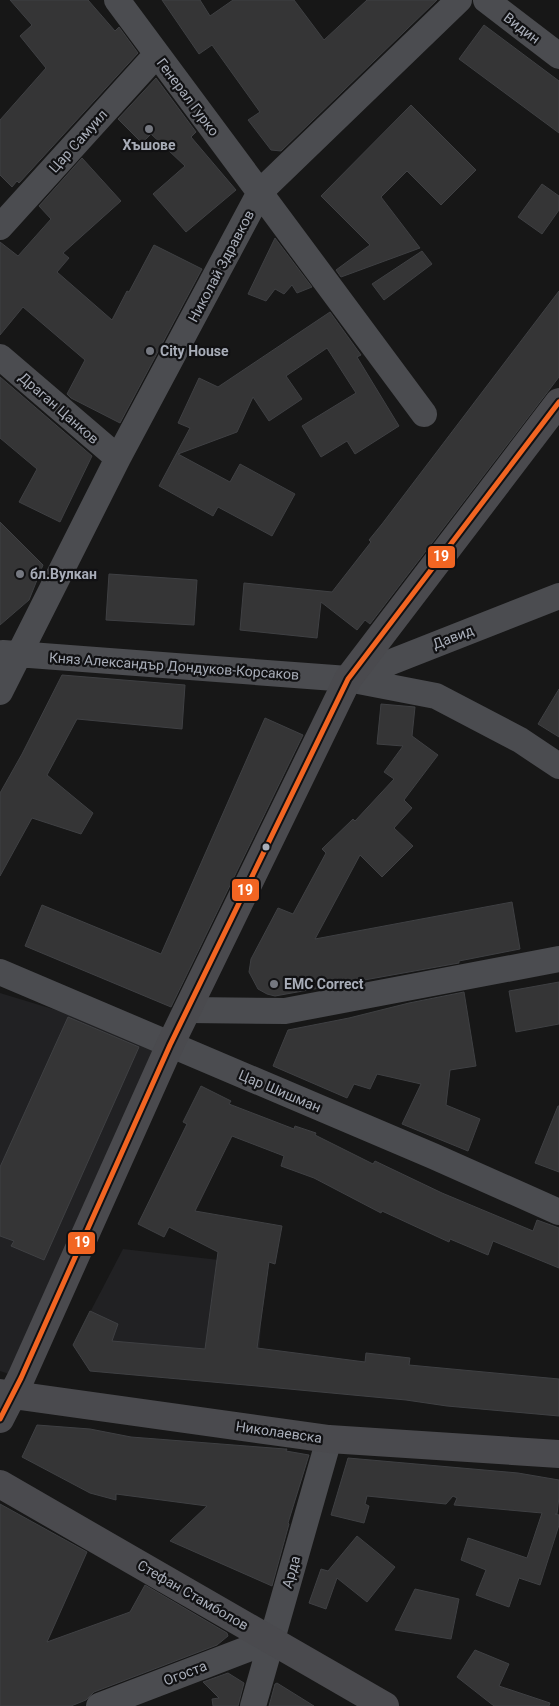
<svg xmlns="http://www.w3.org/2000/svg" width="559" height="1706" viewBox="0 0 559 1706" font-family="Roboto,sans-serif">
<style>
.built{fill:#212123}
.building{fill:#353536;stroke:#3f4043}
.lines{fill:none;stroke-linecap:round;stroke-linejoin:round}
.street{stroke:#4b4c50;stroke-width:26}
.secondary{stroke:#4a4a4e;stroke-width:28}
.bus-1-casing{stroke:#111113;stroke-width:9}
.bus-1{stroke:#f26522;stroke-width:5}
.poi-dot{fill:#757880;stroke:#111113;stroke-width:2}
.bus-dot{fill:#a8adb8;stroke:#111113;stroke-width:2}
.labels{text-anchor:middle;dominant-baseline:central;stroke-width:4.5;stroke-linejoin:round;paint-order:stroke}
.street-label{font-size:14px;fill:#a8adb8;stroke:#111113}
.poi-label{font-size:14px;font-weight:bold;fill:#a8adb8;stroke:#111113;text-anchor:start}
.line-badge{stroke:#111113;stroke-width:2}
.badge-label{font-size:14px;text-anchor:middle;font-weight:bold;fill:#fff}
</style>
<rect width="100%" height="100%" fill="#171717"/>
<!-- built -->
<path class="built" d="M 0,993 L 69,1014 L 166,1055 L 21,1378 L 0,1371 Z
M 123,1249 L 219,1260 L 268,1270 L 261,1324 L 257,1386 L 90,1371 L 73,1345 Z"/>
<!-- building -->
<path class="building" d="M 10,0 L 88,0 L 115,31 L 119,27 L 138,53 L 19,183 L 17,181 L 12,187 L 0,175 L 0,120 L 46,68 L 20,36 L 32,25 Z
M 162,0 L 200,0 L 210,16 L 233,0 L 294,0 L 324,40 L 367,0 L 437,0 L 281,151 L 271,150 L 248,120 L 260,112 L 212,45 L 199,54 Z
M 484,25 L 559,81 L 559,133 L 459,59 Z
M 156,78 L 196,132 L 191,137 L 236,190 L 186,232 L 153,194 L 185,166 L 151,134 L 142,143 L 118,119 Z
M 411,105 L 476,170 L 441,205 L 407,171 L 381,197 L 420,248 L 341,277 L 336,270 L 370,245 L 321,196 Z
M 82,158 L 121,201 L 63,253 L 69,258 L 57,272 L 112,320 L 127,291 L 129,292 L 154,245 L 202,269 L 120,423 L 71,398 L 67,394 L 85,360 L 23,307 L 0,335 L 0,242 L 18,256 L 51,219 L 39,206 Z
M 542,184 L 559,196 L 559,210 L 542,234 L 518,217 Z
M 275,238 L 312,287 L 297,293 L 292,285 L 284,294 L 275,289 L 266,301 L 248,294 Z
M 422,251 L 432,264 L 384,300 L 372,284 Z
M 559,291 L 559,377 L 370,624 L 365,620 L 357,630 L 321,602 L 317,638 L 240,630 L 244,583 L 332,592 L 371,542 L 369,540 L 382,524 Z
M 330,312 L 361,355 L 357,357 L 399,426 L 355,454 L 347,441 L 321,457 L 302,426 L 356,393 L 327,348 L 286,376 L 302,399 L 269,421 L 253,397 L 237,432 L 178,454 L 230,482 L 240,464 L 295,494 L 272,536 L 218,507 L 213,516 L 159,486 L 190,428 L 178,423 L 199,378 L 218,387 Z
M 0,377 L 92,456 L 60,522 L 19,502 L 37,469 L 0,438 Z
M 0,522 L 43,565 L 29,600 L 0,625 Z
M 109,574 L 197,580 L 194,625 L 106,620 Z
M 62,675 L 185,685 L 182,729 L 77,719 L 47,775 L 93,813 L 81,834 L 32,818 L 0,876 L 0,793 L 22,754 Z
M 559,689 L 559,737 L 538,724 Z
M 381,704 L 415,707 L 412,736 L 438,755 L 404,800 L 412,808 L 394,828 L 413,846 L 382,877 L 360,855 L 315,939 L 512,902 L 520,949 L 459,961 L 459,963 L 275,996 L 267,994 L 258,989 L 249,972 L 251,959 L 278,908 L 293,914 L 326,853 L 322,849 L 353,819 L 355,821 L 394,779 L 384,772 L 403,746 L 377,744 Z
M 265,718 L 303,735 L 171,1007 L 25,946 L 42,905 L 161,954 Z
M 559,982 L 559,1024 L 516,1032 L 509,991 Z
M 464,992 L 476,1066 L 450,1070 L 446,1105 L 480,1119 L 468,1151 L 402,1124 L 421,1084 L 377,1074 L 370,1089 L 354,1084 L 347,1098 L 273,1066 L 288,1030 L 349,1018 L 409,1003 Z
M 68,1017 L 139,1047 L 44,1260 L 11,1246 L 14,1241 L 0,1236 L 0,1167 Z
M 201,1086 L 231,1101 L 229,1104 L 294,1129 L 295,1126 L 316,1133 L 315,1135 L 373,1164 L 375,1161 L 442,1193 L 533,1231 L 537,1220 L 559,1228 L 559,1268 L 493,1241 L 488,1255 L 450,1239 L 449,1242 L 382,1211 L 381,1213 L 314,1178 L 281,1166 L 284,1156 L 232,1136 L 195,1211 L 282,1226 L 275,1264 L 269,1262 L 257,1348 L 365,1362 L 366,1353 L 410,1358 L 409,1365 L 559,1379 L 559,1416 L 447,1406 L 406,1400 L 257,1386 L 90,1371 L 73,1345 L 90,1311 L 118,1324 L 112,1341 L 205,1349 L 218,1252 L 169,1227 L 164,1237 L 138,1224 L 187,1124 L 183,1122 Z
M 558,1106 L 559,1106 L 559,1172 L 535,1163 Z
M 37,1425 L 90,1429 L 131,1437 L 285,1449 L 287,1449 L 286,1451 L 309,1455 L 288,1523 L 289,1524 L 272,1586 L 170,1541 L 207,1506 L 116,1494 L 116,1500 L 90,1493 L 22,1457 Z
M 348,1458 L 518,1473 L 559,1480 L 559,1497 L 557,1514 L 555,1514 L 559,1515 L 559,1525 L 540,1585 L 519,1578 L 509,1607 L 476,1595 L 486,1570 L 461,1560 L 468,1538 L 527,1558 L 542,1513 L 454,1505 L 457,1498 L 453,1496 L 446,1504 L 367,1496 L 365,1504 L 369,1506 L 364,1523 L 331,1515 Z
M 0,1504 L 87,1552 L 47,1642 L 130,1612 L 145,1585 L 227,1633 L 228,1636 L 217,1645 L 94,1692 L 86,1700 L 71,1706 L 0,1706 Z
M 357,1536 L 395,1567 L 367,1602 L 337,1578 L 326,1609 L 309,1603 L 321,1569 L 328,1571 Z
M 415,1589 L 459,1599 L 451,1639 L 395,1630 Z
M 475,1650 L 509,1664 L 499,1686 L 550,1703 L 549,1706 L 494,1706 L 457,1677 Z
M 228,1673 L 244,1683 L 238,1706 L 213,1706 L 212,1699 L 219,1698 L 203,1682 Z
M 277,1683 L 314,1706 L 269,1706 L 275,1684 Z"/>
<g class="lines">
<!-- street -->
<path class="street" d="M 117,0 L 424,414
M 486,0 L 559,56
M 0,227 L 157,54
M 0,357 L 118,458
M 3,653 L 348,679 L 436,696 L 520,740 L 559,766
M 348,679 L 559,596
M 0,692 L 118,458 L 260,192 L 459,0
M 0,972 L 433,1156 L 559,1212
M 188,1010 L 285,1011 L 559,959
M 99,1706 L 271,1640
M 253,1706 L 329,1439"/>
<!-- secondary -->
<path class="secondary" d="M 0,1393 L 329,1439 L 559,1454
M 0,1419 L 21,1378 L 170,1045 L 348,679 L 559,402
M 0,1484 L 385,1706"/>
<defs>
<path id="bus-1" d="M 0,1419 L 21,1378 L 170,1045 L 348,679 L 559,402"/>
</defs>
<!-- bus-1 casing -->
<use href="#bus-1" class="bus-1-casing"/>
<!-- bus-1 -->
<use href="#bus-1" class="bus-1"/>
</g>
<!-- markers -->
<g class="poi-dot">
<circle cx="149" cy="129" r="5"/>
<circle cx="150" cy="351" r="5"/>
<circle cx="20" cy="574" r="5"/>
<circle cx="274" cy="984" r="5"/>
</g>
<circle class="bus-dot" cx="266" cy="847" r="4.5"/>
<g class="labels">
<!-- street labels -->
<g class="street-label">
<text transform="translate(522 28) rotate(37)">Видин</text>
<text transform="translate(188 97) rotate(53)">Генерал Гурко</text>
<text transform="translate(78 141) rotate(-48)">Цар Самуил</text>
<text transform="translate(221 266) rotate(-62)">Николай Здравков</text>
<text transform="translate(59 408) rotate(41)">Драган Цанков</text>
<text transform="translate(453 637) rotate(-21)">Давид</text>
<text transform="translate(174 666) rotate(4)">Княз Александър Дондуков-Корсаков</text>
<text transform="translate(280 1091) rotate(23)">Цар Шишман</text>
<text transform="translate(279 1432) rotate(8)">Николаевска</text>
<text transform="translate(291 1572) rotate(-74)">Арда</text>
<text transform="translate(193 1595) rotate(30)">Стефан Стамболов</text>
<text transform="translate(185 1673) rotate(-21)">Огоста</text>
</g>
<!-- poi labels -->
<g class="poi-label">
<text x="149" y="145" text-anchor="middle">Хъшове</text>
<text x="160" y="351">City House</text>
<text x="30" y="574">бл.Вулкан</text>
<text x="284" y="984">EMC Correct</text>
</g>
</g>
<g class="line-badge">
<rect x="427" y="545" width="29" height="24" rx="5" fill="#f26522"/>
<rect x="231" y="878" width="29" height="24" rx="5" fill="#f26522"/>
<rect x="67" y="1231" width="29" height="24" rx="5" fill="#f26522"/>
</g>
<g class="badge-label">
<text x="441" y="561">19</text>
<text x="245" y="895">19</text>
<text x="82" y="1247">19</text>
</g>
</svg>
